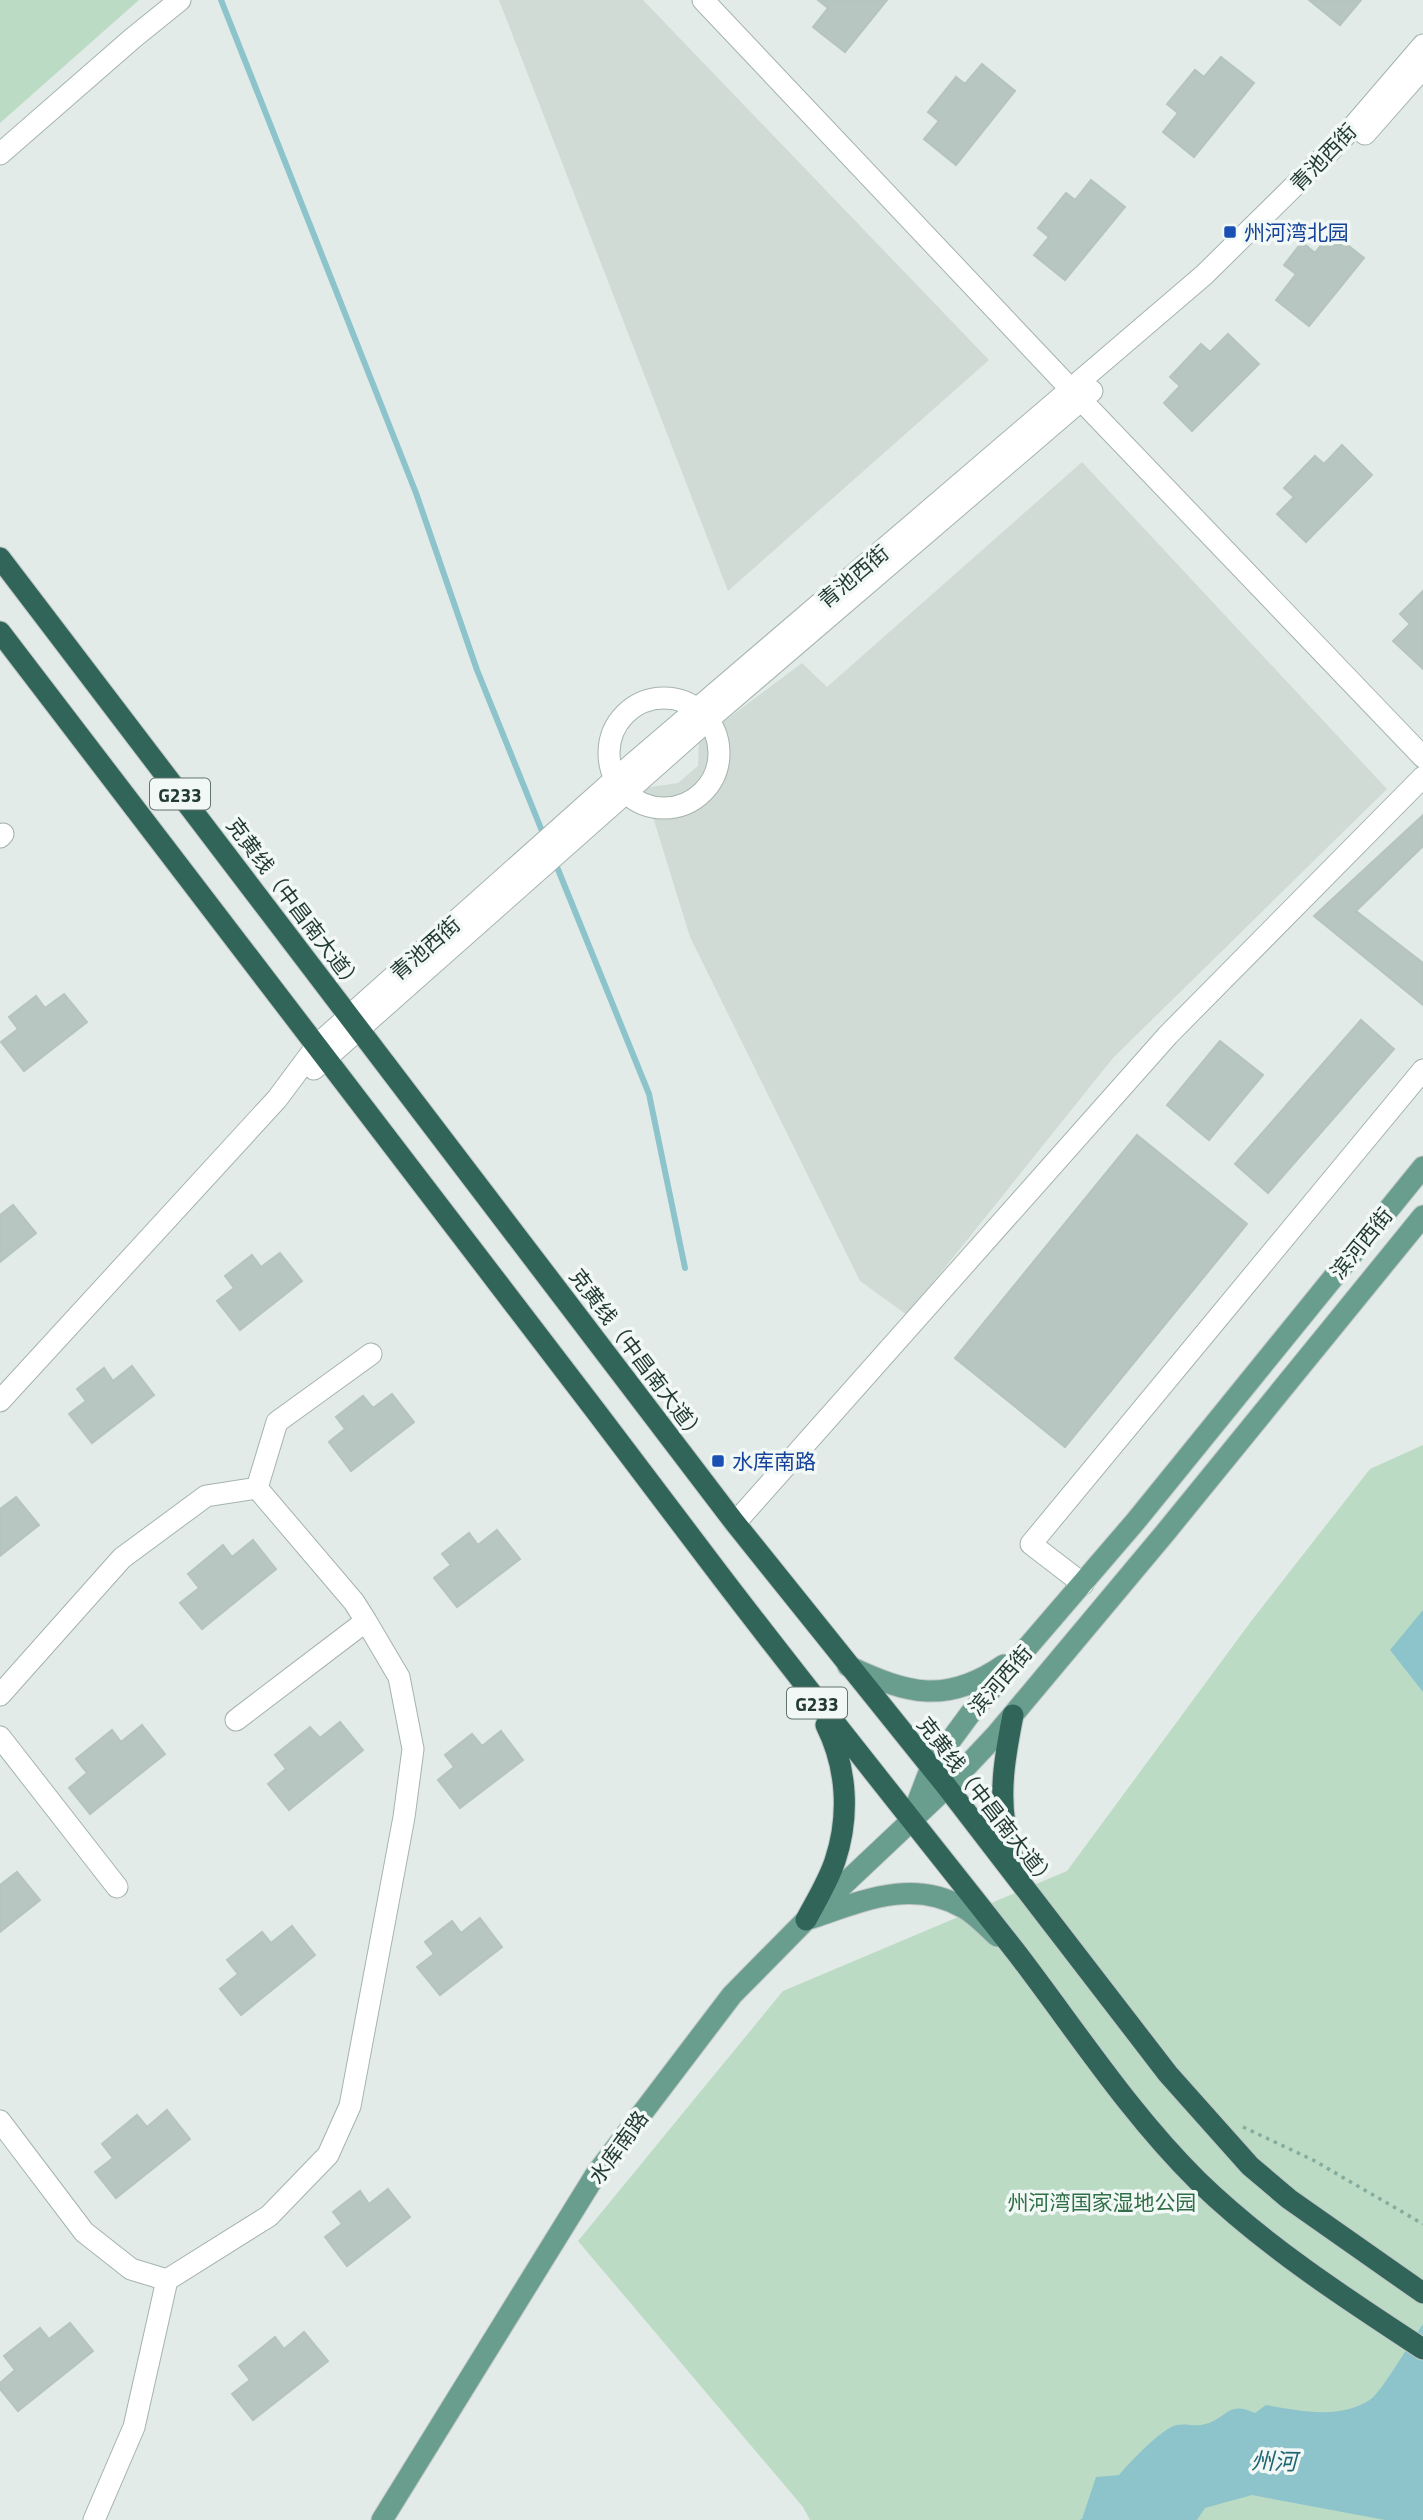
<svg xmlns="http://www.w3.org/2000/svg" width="1423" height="2520" viewBox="0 0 1423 2520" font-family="'Titillium Web','Noto Sans SC',sans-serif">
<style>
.built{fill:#d0dbd6}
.green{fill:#bcdbc4}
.water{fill:#8dc4cc}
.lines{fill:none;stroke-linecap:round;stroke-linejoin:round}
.stream{stroke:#8dc4cc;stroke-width:6}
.building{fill:#b7c6c0;stroke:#b5c4bd;stroke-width:2}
.minor-casing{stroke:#a5b3ae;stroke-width:23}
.major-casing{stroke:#c1c8c6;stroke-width:23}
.highway-casing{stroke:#c1c8c6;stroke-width:23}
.path{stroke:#84ad9f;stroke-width:3.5;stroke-dasharray:3.5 5;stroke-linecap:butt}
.minor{stroke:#fff;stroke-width:21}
.major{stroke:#699e8f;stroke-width:21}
.highway{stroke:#316559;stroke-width:21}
.transit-dot{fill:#1a4fb4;stroke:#f2f8f5;stroke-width:2.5}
.labels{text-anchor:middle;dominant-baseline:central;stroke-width:7;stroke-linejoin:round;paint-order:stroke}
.shield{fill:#f2f8f5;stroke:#61746e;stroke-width:2}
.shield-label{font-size:19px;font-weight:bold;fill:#233b34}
.street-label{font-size:21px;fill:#233b34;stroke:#f2f8f5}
.transit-label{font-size:21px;fill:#164399;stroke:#f2f8f5;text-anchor:start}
.park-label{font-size:21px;fill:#306f47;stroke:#f2f8f5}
.water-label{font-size:23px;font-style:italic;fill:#216673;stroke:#f2f8f5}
</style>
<rect width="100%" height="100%" fill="#e2ebe7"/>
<!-- built -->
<path class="built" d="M 499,0 L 643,0 L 989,360 L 728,591 Z
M 1082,462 L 1387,789 L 1113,1058 L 907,1315 L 860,1281 L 690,937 L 644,788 L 678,783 L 698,766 L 699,740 L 802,663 L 827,687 Z"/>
<!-- green -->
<path class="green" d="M 0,0 L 139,0 L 0,123 Z
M 1423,1445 L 1423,2520 L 810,2520 L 803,2507 L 578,2241 L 783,1991 L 1067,1871 L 1252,1620 L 1370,1469 Z"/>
<!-- water -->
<path class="water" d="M 1423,1610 L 1423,1692 L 1390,1650 Z
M 1423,2324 L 1423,2520 L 1385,2520 L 1252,2495 L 1205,2508 L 1197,2520 L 1079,2520 L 1082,2519 L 1096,2477 L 1119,2475 C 1129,2463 1163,2427 1177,2425 C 1186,2423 1196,2427 1205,2424 C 1228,2418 1227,2400 1255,2413 L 1266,2405 C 1300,2411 1341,2420 1371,2399 C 1382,2391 1413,2338 1423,2324 Z"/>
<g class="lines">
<!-- stream -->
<path class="stream" d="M 221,0 L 416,493 L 477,670 L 544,836
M 555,862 L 649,1094 L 685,1268"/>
</g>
<!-- building -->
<path class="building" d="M 818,0 L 887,0 L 845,52 L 813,27 L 828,8 Z
M 1309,0 L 1361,0 L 1340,25 Z
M 1221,57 L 1254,83 L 1194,157 L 1163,132 L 1178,113 L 1167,104 L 1195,70 L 1204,77 Z
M 982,64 L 1015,91 L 956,165 L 924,139 L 939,121 L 928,112 L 956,77 L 965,84 Z
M 1091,180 L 1125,207 L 1065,280 L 1034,255 L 1049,237 L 1038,228 L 1066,193 L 1075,200 Z
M 1331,232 L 1364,258 L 1309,326 L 1276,300 L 1296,274 L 1284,265 L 1302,242 L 1315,253 Z
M 1228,334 L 1259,364 L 1192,431 L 1164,403 L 1180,386 L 1170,377 L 1201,344 L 1210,352 Z
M 1342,445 L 1372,475 L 1306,542 L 1277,514 L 1294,497 L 1284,488 L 1315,456 L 1324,464 Z
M 1423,591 L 1423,669 L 1393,641 L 1410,624 L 1400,614 Z
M 1423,815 L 1423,846 L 1356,911 L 1423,963 L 1423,1005 L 1314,916 Z
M 64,994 L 87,1022 L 24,1071 L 1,1042 L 18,1029 L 9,1017 L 36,996 L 45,1008 Z
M 1361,1020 L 1394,1049 L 1268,1193 L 1235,1164 Z
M 1220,1041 L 1263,1075 L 1209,1140 L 1167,1105 Z
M 1137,1135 L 1247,1224 L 1065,1447 L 955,1358 Z
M 13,1205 L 36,1233 L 0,1262 L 0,1215 Z
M 280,1253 L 302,1281 L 240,1330 L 217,1301 L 234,1288 L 225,1276 L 252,1255 L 261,1267 Z
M 132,1366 L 154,1395 L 92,1443 L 69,1414 L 86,1401 L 77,1389 L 104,1368 L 113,1381 Z
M 392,1394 L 414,1422 L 351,1471 L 329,1442 L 345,1429 L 336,1417 L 363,1396 L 373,1408 Z
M 16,1497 L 39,1525 L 0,1556 L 0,1509 Z
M 497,1530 L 520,1559 L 457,1607 L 434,1578 L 451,1565 L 442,1554 L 469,1533 L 478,1545 Z
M 253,1540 L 276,1569 L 202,1629 L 180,1603 L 199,1588 L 188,1574 L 223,1545 L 232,1557 Z
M 340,1722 L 363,1750 L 289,1810 L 268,1784 L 286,1769 L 275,1755 L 310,1727 L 320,1738 Z
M 142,1725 L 165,1754 L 90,1814 L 69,1788 L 87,1773 L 76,1759 L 112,1730 L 121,1742 Z
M 501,1731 L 523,1760 L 460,1808 L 438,1780 L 454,1767 L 445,1755 L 472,1734 L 482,1746 Z
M 17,1872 L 40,1900 L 0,1932 L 0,1885 Z
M 480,1918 L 502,1947 L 440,1995 L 417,1967 L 434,1954 L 425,1942 L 452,1921 L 461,1933 Z
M 292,1926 L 315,1955 L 241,2015 L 220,1989 L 238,1974 L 227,1960 L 262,1932 L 271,1943 Z
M 167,2110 L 190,2139 L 116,2198 L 95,2172 L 113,2158 L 102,2144 L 137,2115 L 147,2127 Z
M 388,2189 L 410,2217 L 347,2266 L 325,2237 L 342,2224 L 333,2212 L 360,2191 L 369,2204 Z
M 70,2323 L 93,2351 L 18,2411 L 0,2389 L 0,2383 L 15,2370 L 4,2356 L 40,2328 L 49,2339 Z
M 304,2332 L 328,2361 L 253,2420 L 232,2394 L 250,2380 L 239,2366 L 275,2337 L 284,2349 Z"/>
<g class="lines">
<defs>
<path id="minor" d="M 703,0 L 1081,400 L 1423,757
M 1365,134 L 1423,68
M 0,154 L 133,38 L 180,0
M609 753a55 55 0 1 1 110 0a55 55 0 1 1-110 0Z
M 0,837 L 3,834
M 314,1069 L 708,720 L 1092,391
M 0,1401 L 277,1099 L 318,1044 L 615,779 L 1204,275 L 1344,137 L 1423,45
M 735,1523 L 1168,1035 L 1423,777
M 1083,1584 L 1031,1544 L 1423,1070
M 0,1695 L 122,1558 L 206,1496 L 257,1488 L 277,1422 L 371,1354
M 236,1720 L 366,1621
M 0,1737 L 117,1887
M 0,2121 L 84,2232 L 131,2269 L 167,2280
M 94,2520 L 134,2427 L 167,2280 L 269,2216 L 328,2155 L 350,2106 L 404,1817 L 413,1749 L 399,1677 L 366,1621 L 354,1602 L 257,1488"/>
<path id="major" d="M 848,1666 C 908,1694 946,1705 1004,1665
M 913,1814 L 931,1767 L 970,1714 L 1135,1522 L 1423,1167
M 812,1918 C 862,1901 913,1878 964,1908 C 976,1915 987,1927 997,1936
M 382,2520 L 596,2174 L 732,1995 L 806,1920 L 947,1787 L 996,1735 L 1165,1533 L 1423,1216"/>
<path id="highway" d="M 0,558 L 735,1523 L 947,1787 L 1168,2074 L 1250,2166 L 1289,2199 L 1423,2293
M 0,632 C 239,941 475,1251 710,1562 C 810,1694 914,1822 1016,1952 C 1075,2029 1129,2113 1198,2181 C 1265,2246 1345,2298 1423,2349
M 1013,1715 C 1006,1751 999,1788 1005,1824 C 1008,1840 1013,1856 1016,1872
M 806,1920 C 816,1901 828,1882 835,1861 C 850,1816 847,1767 826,1725"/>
</defs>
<!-- minor casing -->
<use href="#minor" class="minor-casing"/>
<!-- major casing -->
<use href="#major" class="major-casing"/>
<!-- highway casing -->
<use href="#highway" class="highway-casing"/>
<!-- path -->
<path class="path" d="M 1243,2127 L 1313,2160 L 1423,2224"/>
<!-- minor -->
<use href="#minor" class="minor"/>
<!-- major -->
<use href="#major" class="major"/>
<!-- highway -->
<use href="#highway" class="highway"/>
</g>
<!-- markers -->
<g class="transit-dot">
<rect x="1223" y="225" width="14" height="14" rx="3.5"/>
<rect x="711" y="1454" width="14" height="14" rx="3.5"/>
</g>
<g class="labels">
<!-- shield labels -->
<g class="shield">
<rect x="150" y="778.5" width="60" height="31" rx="5"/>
<rect x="787" y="1687.5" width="60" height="31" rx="5"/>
</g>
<g class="shield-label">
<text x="180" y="794">G233</text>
<text x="817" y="1703">G233</text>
</g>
<!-- street labels -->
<g class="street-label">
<text transform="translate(1323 157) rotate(-46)">青池西街</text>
<text transform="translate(853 576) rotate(-40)">青池西街</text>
<text transform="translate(295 904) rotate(53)">克黄线（中昌南大道）</text>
<text transform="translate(425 948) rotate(-41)">青池西街</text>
<text transform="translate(1361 1243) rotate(-51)">滨河西街</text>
<text transform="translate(638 1355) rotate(53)">克黄线（中昌南大道）</text>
<text transform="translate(1000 1680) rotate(-49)">滨河西街</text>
<text transform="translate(987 1802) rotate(52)">克黄线（中昌南大道）</text>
<text transform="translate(618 2147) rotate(-54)">水库南路</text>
</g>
<!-- transit labels -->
<g class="transit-label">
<text x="1244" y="232">州河湾北园</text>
<text x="732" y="1461">水库南路</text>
</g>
<!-- park labels -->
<g class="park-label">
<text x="1102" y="2202">州河湾国家湿地公园</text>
</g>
<!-- water labels -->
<g class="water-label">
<text transform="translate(1274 2461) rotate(1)">州河</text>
</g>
</g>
</svg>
